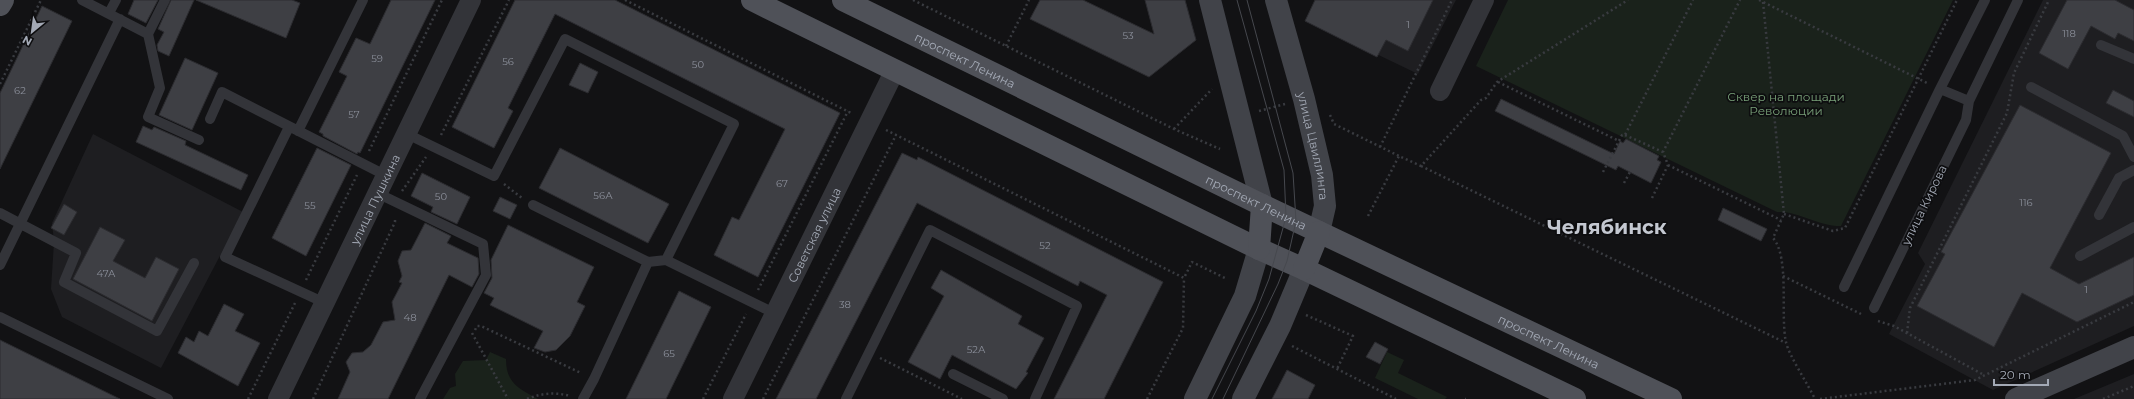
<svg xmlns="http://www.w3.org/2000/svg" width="2134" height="399" viewBox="0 0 2134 399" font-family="Montserrat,sans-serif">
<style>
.built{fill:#1e1e21}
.green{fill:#1a221b}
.building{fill:#3e3f44;stroke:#2c2c30}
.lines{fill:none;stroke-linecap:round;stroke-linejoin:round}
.path{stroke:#393b40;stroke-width:2.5;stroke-dasharray:2 3;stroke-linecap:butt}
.service{stroke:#333439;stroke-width:10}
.minor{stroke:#333439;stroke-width:20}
.secondary{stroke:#414349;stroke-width:22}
.primary{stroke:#4f5158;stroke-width:22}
.tram{stroke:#46484e;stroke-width:1}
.labels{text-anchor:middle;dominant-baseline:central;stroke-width:3.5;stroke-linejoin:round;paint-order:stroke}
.number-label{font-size:10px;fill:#8a8e99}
.street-label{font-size:12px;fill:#a3a9b5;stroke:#0d0d0f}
.park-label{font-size:12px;fill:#79a179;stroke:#0d0d0f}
.town-label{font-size:20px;font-weight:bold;fill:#c4c8d1;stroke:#0d0d0f}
</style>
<rect width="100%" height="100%" fill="#121214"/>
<!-- built -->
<path class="built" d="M 1325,0 L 1456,0 L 1418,74 L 1308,21 Z
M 2043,0 L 2134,0 L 2134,326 L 1993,390 L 1889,334 L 1925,264 L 1918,253 Z
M 93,134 L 243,212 L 161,368 L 62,317 L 51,289 L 54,242 L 52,223 Z
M 2134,373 L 2134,399 L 2074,399 L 2134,374 Z"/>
<!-- green -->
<path class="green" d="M 1508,0 L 1953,0 L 1841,226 C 1816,226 1800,211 1777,212 L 1476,66 Z
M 490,352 L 506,359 C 506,383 518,388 538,399 L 443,399 L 450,388 L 456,386 L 455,374 L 463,361 L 486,360 Z
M 1387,352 L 1404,360 L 1398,373 L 1447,397 L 1445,399 L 1418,399 L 1375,378 Z"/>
<!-- building -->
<path class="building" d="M 134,0 L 158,0 L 146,23 L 128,14 Z
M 171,0 L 194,0 L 169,56 L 158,51 L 157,45 L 164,32 L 158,29 Z
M 196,0 L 292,0 L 300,3 L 286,38 Z
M 391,0 L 435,0 L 360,153 L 358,152 L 357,154 L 323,136 L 323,134 L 319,132 L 347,76 L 339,72 L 356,38 L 370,44 Z
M 515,0 L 615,0 L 840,113 L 758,277 L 714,255 L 732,217 L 739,220 L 785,129 L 555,14 L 508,108 L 513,111 L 494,148 L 452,127 Z
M 1040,0 L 1083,0 L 1154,34 L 1145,0 L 1185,0 L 1196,40 L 1149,77 L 1030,19 Z
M 1315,0 L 1433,0 L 1408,51 L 1386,40 L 1377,57 L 1305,21 Z
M 2067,0 L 2115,0 L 2134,10 L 2134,41 L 2118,33 L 2115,39 L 2091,26 L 2068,69 L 2039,53 Z
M 42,6 L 72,21 L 0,169 L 0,93 Z
M 185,58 L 218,73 L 192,130 L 159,115 Z
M 580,63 L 598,72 L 588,93 L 569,85 Z
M 2113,90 L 2134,101 L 2134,117 L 2106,103 Z
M 1501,99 L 1614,154 L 1620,141 L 1623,143 L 1626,139 L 1659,156 L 1657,160 L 1661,162 L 1651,183 L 1618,166 L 1616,170 L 1495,111 Z
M 2020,105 L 2111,153 L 2050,268 L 2079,284 L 2134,257 L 2134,295 L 2077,322 L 2022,293 L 1994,347 L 1917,306 L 1945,254 L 1941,252 Z
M 143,126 L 152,130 L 154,127 L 186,141 L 185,145 L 248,175 L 241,190 L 136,142 Z
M 317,148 L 351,165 L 306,256 L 272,238 Z
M 560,148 L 669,204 L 648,243 L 539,188 Z
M 902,153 L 917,160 L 918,157 L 1163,282 L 1104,399 L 1054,399 L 1107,295 L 1080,281 L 1078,286 L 917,203 L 816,399 L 776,399 Z
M 422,173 L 470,197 L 457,224 L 431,212 L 433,207 L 411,196 Z
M 500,197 L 517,205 L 510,219 L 493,211 Z
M 64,204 L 77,212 L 64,235 L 51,228 Z
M 1723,208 L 1767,229 L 1761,241 L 1718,220 Z
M 425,223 L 451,236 L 447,243 L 478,258 L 479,274 L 472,287 L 449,275 L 388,399 L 338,399 L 350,372 L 346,362 L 352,353 L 363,352 L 371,345 L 383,322 L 395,320 L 392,302 L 402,283 L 399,282 L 402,276 L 398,261 L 402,251 L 411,250 Z
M 508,225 L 594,267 L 577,302 L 585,306 L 570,336 L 556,350 L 545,352 L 534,348 L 543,331 L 490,305 L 494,298 L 484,293 L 492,278 L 491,260 Z
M 100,227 L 125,240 L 113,261 L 145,278 L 156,257 L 179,269 L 152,321 L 73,279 Z
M 941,270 L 1022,316 L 1018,324 L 1044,338 L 1026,372 L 1028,373 L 1016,389 L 952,355 L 940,379 L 908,362 L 944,296 L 931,288 Z
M 679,291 L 711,307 L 666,399 L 626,399 Z
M 224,304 L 244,314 L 235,331 L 260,343 L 238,386 L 178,353 L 186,337 L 194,342 L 199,331 L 208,336 Z
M 0,340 L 120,399 L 0,399 Z
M 1375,342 L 1388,349 L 1380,364 L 1366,357 Z
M 1287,370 L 1315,385 L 1308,399 L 1272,399 Z"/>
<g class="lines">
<!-- path -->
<path class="path" d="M 625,0 L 853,114
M 913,0 L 1174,129 L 1220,149
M 1759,0 L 1927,83
M 1763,2 L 1784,214 L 1773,238 C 1790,257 1780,316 1786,342 C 1788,354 1809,386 1815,399
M 1006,46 L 1029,0
M 1498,82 L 1619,141
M 0,84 L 41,0
M 1259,111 L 1285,104
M 1330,115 L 1334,124 L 1399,156
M 1174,129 L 1212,89
M 886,130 L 1184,278 L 1192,262 L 1225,278
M 441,135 L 509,0
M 1625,135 L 1663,152
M 1380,147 L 1452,0
M 369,151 L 442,0
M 1668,165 L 1781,220
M 1421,166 L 1786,343
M 1603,172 L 1622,135 L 1625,135 L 1693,0
M 1624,183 L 1630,172
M 504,184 L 522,198
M 402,191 L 426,157
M 1652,198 L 1668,165 L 1663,152 L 1740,0
M 1784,214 L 1833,231 L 1845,228 L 1957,0
M 1368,216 L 1399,156 L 1421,166 L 1481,100 L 1486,98 L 1497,82 L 1628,0
M 1783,276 L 1861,314
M 306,280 L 357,175
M 758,290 L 848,111
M 1306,315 L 1353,336 L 1337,369
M 1878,321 L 1894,326 L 1984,375
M 475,330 L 477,326 L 481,326 L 581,373
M 472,333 L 508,399
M 1907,333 L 1910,308 L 2007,113 L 2014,73 L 2049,0
M 1292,346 L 1396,399
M 880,358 L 962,399
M 248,399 L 295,303
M 313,399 L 395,222 L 395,218
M 527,399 C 542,393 555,392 571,396
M 703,399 L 746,314
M 763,399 L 896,135
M 1147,399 L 1183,328 L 1184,278
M 1465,399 L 1466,399
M 1820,399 L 1975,380 L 2134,302
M 2103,399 L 2134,386"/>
<!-- service -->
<path class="service" d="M 82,0 L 148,34 L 165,0
M 1985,0 L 1940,89 L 1969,101 L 2018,0
M 109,13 L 116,0
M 148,34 L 160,88 L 148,117 L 199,140
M 2101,45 L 2134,59
M 2031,87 L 2123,136 L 2134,157
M 210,119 L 222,92 L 387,176
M 289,127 L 225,257 L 325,303
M 298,131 L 363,0
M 407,134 L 494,176 L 565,39 L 734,124 L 666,260
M 379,194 L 483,244 L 486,275 L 420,399
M 533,205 L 648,262
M 0,213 L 76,253 L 64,282 L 157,331 L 194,263
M 2099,215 L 2119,178 L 2134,170
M 2080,256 L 2134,227
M 0,265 L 120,19
M 1844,287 L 1940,89
M 1874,308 L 1966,120 L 1969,101
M 0,317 L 168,399
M 953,374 L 1003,399
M 583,399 L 594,379 L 648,262 L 666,260 L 774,313
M 846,399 L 930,230 L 1077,306 L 1035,399"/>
<!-- minor -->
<g class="minor">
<path d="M 1440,91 L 1484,0"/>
<path id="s1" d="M 278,399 L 471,0"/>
<path id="s2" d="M 733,399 L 895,70"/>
</g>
<!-- secondary -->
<g class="secondary">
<path d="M 1210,0 L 1262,205"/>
<path id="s3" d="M 1276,0 L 1304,99 L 1322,175 L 1325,206 L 1319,232"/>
<path d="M 1195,399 L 1245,296 L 1259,249"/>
<path d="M 1243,399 L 1280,326 L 1304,269"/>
<path d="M 2016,399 L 2134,347"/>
</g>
<!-- primary -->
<g class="primary">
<path d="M 752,0 L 1259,249 L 1304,269 L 1575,399"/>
<path id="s4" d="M 843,0 L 1262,205 L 1671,399"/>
<path d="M 0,5 L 3,0"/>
<path d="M 1259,249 L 1262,205"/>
<path d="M 1304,269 L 1319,232"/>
</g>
<!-- tram -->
<path class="tram" d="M 1212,399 L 1256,311 L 1269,279 L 1286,217 L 1284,170 L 1237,0
M 1223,399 L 1278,284 L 1287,261 L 1296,221 L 1293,173 L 1247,0"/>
</g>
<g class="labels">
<!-- number labels -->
<g class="number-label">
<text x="1408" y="24">1</text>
<text x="2069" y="33">118</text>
<text x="1128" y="35">53</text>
<text x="377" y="58">59</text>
<text x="508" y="61">56</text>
<text x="698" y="64">50</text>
<text x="20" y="90">62</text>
<text x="354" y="114">57</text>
<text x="782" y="183">67</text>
<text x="603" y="195">56А</text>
<text x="441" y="196">50</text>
<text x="2026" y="202">116</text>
<text x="310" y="205">55</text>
<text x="1045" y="245">52</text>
<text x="106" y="273">47А</text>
<text x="2086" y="289">1</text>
<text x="845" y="304">38</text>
<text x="410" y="317">48</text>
<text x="976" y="349">52А</text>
<text x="669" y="353">65</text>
</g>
<!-- street labels -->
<g class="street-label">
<text stroke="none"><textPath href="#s4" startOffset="136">проспект Ленина</textPath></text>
<text stroke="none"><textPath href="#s3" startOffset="151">улица Цвиллинга</textPath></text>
<text stroke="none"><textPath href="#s1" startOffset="222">улица Пушкина</textPath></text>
<text stroke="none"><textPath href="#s4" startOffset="460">проспект Ленина</textPath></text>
<text transform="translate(1924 205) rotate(-64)">улица Кирова</text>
<text stroke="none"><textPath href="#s2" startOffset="183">Советская улица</textPath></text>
<text stroke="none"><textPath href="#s4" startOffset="784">проспект Ленина</textPath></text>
</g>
<!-- park labels -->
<g class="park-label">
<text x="1786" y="96">Сквер на площади<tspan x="1786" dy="14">Революции</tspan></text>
</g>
<!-- town labels -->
<g class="town-label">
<text x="1607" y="227">Челябинск</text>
</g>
</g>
<!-- north arrow -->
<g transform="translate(32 32) rotate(209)" stroke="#0d0d0f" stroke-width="3" paint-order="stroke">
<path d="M0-3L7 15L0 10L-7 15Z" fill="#a3a9b5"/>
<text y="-6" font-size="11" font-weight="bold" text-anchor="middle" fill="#a3a9b5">N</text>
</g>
<!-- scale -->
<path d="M1994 379v6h54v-6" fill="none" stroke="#a3a9b5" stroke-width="2"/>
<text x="2000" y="379" font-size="12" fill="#a3a9b5" stroke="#0d0d0f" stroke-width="3" paint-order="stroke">20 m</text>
</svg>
